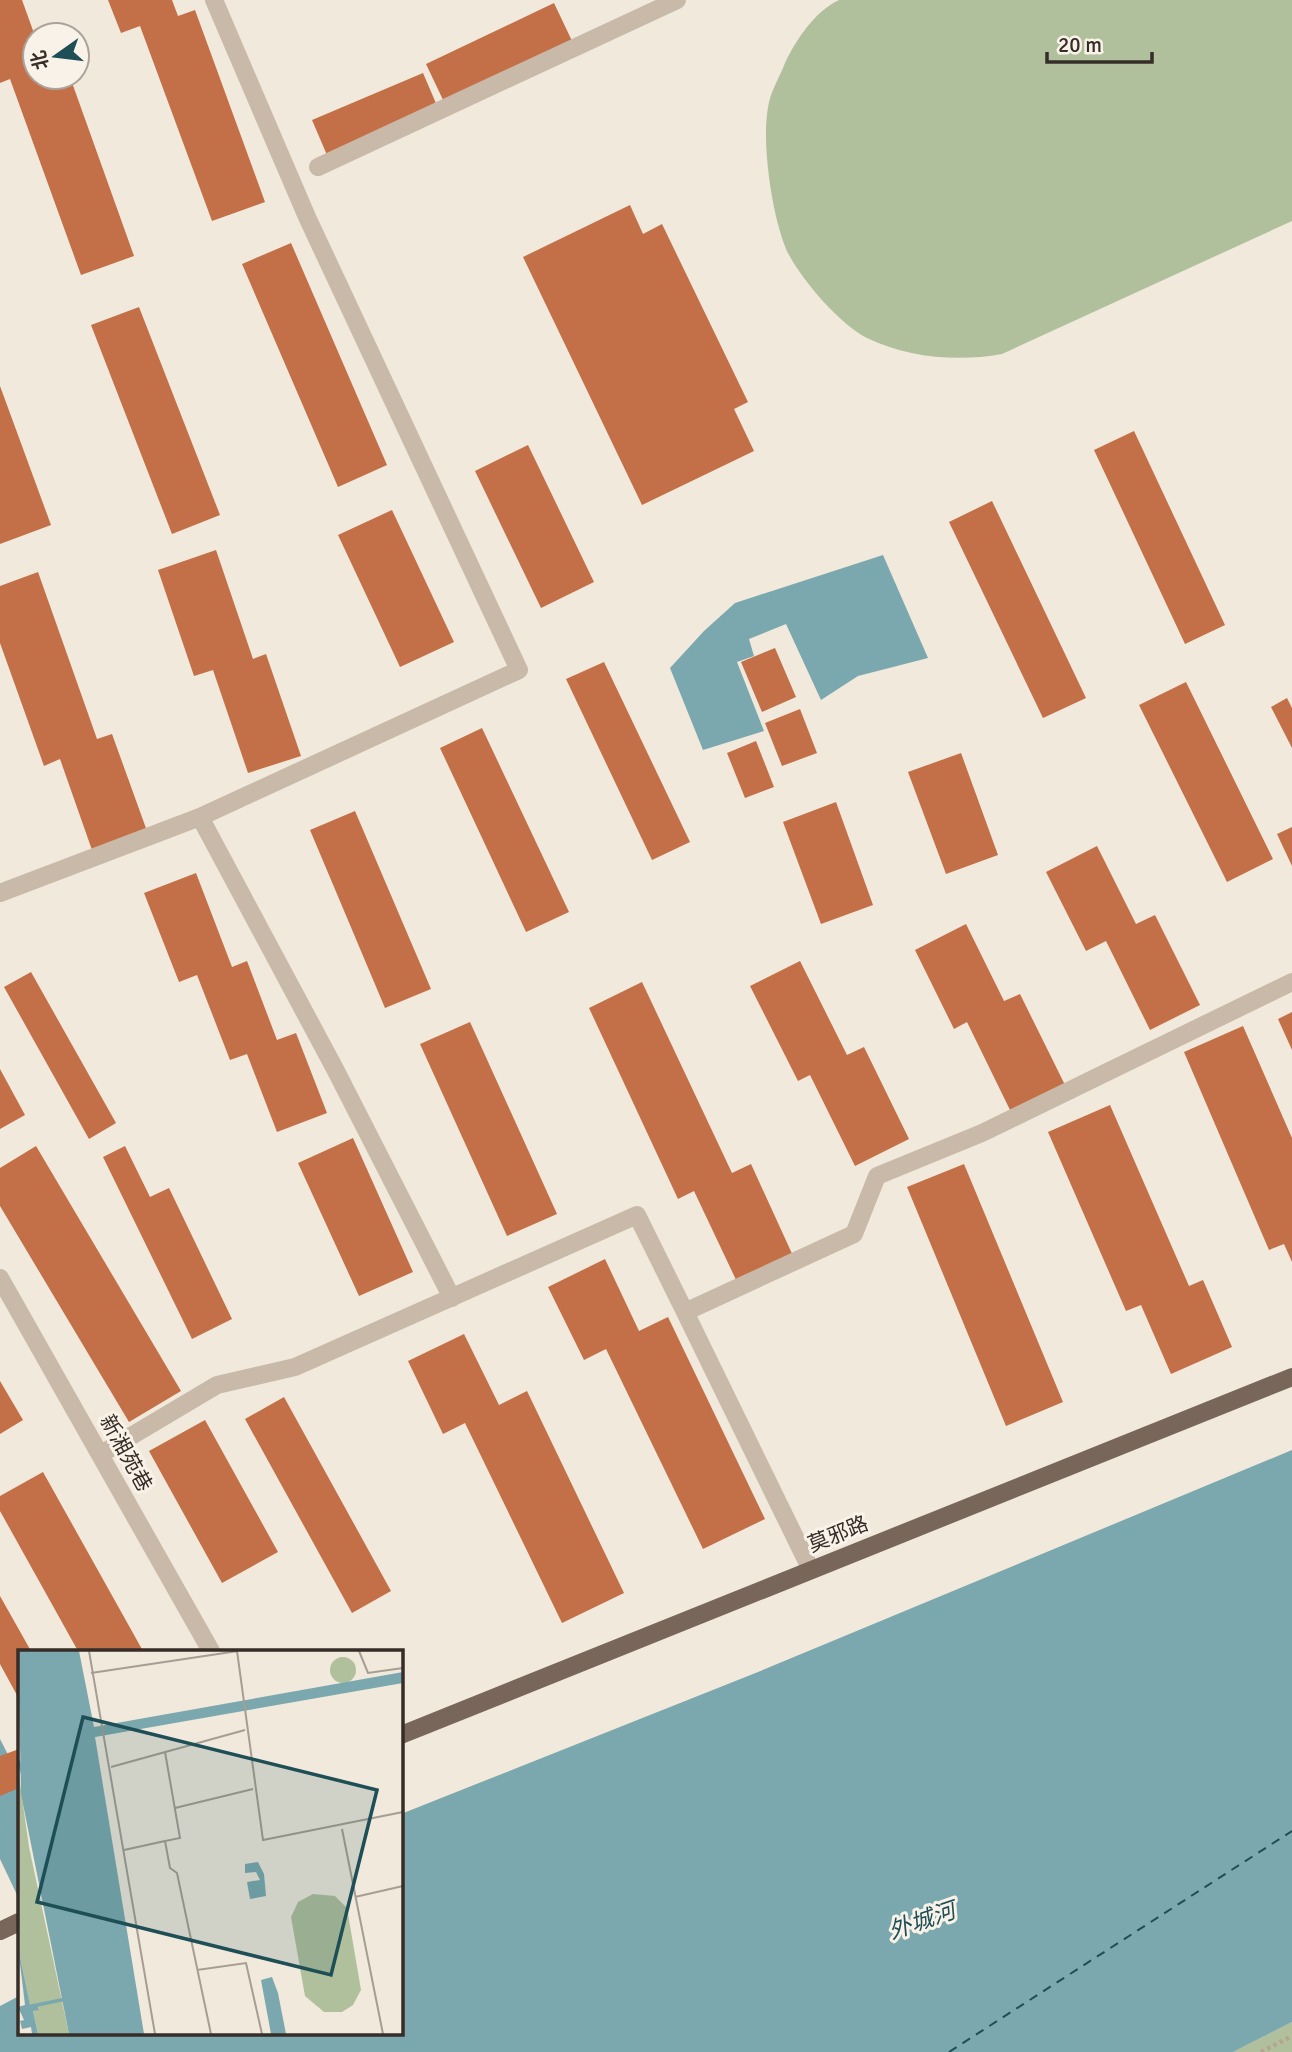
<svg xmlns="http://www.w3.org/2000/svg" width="1292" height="2052" viewBox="0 0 1292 2052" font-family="Signika,'Noto Sans SC',sans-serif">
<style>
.green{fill:#b1c09c}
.water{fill:#7ba8ae}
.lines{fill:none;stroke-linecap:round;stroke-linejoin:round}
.ferry{stroke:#1e4e56;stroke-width:2;stroke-dasharray:9 7;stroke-linecap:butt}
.building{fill:#c36f47}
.path{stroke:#b5a492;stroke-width:4.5;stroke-dasharray:3.5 3.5;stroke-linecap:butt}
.minor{stroke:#c9b9a8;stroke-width:18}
.major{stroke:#776659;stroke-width:18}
.labels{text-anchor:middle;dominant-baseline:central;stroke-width:6;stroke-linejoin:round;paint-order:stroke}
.street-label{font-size:21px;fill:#362d28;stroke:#f9f2e8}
.water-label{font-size:23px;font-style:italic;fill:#1e4e56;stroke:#f9f2e8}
.inset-river{fill:none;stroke:#7ba8ae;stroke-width:3.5}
.inset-road{fill:none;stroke:#a69e93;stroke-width:2}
.view{fill:#1e4e56;fill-opacity:0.15;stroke:#1e4e56;stroke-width:3.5}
.inset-edge{fill:none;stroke:#362d28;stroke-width:3.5}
</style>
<rect width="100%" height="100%" fill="#f1e9db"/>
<!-- green -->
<path class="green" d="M 839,0 L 1292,0 L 1292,221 L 1002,354 C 958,362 908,358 867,338 C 839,324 799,277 786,249 C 777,226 772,200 769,177 C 766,153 764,125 769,102 C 772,89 780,76 785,63 C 796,40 815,11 839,0 Z
M 1292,2022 L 1292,2052 L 1233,2052 Z"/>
<!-- water -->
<path class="water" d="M 883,555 L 928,658 L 858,676 L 821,700 L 786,624 L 749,639 L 754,656 L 737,662 L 764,731 L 703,750 L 670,668 L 704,631 L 735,603 Z
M 1292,1450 L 1292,2022 L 1233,2052 L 0,2052 L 0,2006 L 19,1996 L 19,2033 L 401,2033 L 401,1814 L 758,1672 Z
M 0,1739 L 19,1776 L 19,1899 L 0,1859 Z"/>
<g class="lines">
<!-- ferry -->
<path class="ferry" d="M 949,2052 L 1292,1831"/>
</g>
<!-- building -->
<path class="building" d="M 0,0 L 22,0 L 35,36 L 35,77 L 70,77 L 134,256 L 81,275 L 10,79 L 0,83 Z
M 108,0 L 172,0 L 178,16 L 195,10 L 265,202 L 212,221 L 140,26 L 121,33 Z
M 554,3 L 573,43 L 445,104 L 426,64 Z
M 423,73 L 438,108 L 327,155 L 312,120 Z
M 630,205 L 643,234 L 662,224 L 748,402 L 734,409 L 754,451 L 642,505 L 523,257 Z
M 291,243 L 387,465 L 338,487 L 242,264 Z
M 139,307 L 220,515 L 172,534 L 91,325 Z
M 0,386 L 51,525 L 0,544 Z
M 1134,431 L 1225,625 L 1185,644 L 1094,450 Z
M 528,445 L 594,582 L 541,608 L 475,471 Z
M 992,501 L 1086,698 L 1043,718 L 949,522 Z
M 392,510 L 454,642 L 400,667 L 338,535 Z
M 216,550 L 253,659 L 266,654 L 301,756 L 248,773 L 213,670 L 194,676 L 158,570 Z
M 38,572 L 97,739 L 112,734 L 147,831 L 92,850 L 60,759 L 44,766 L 0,643 L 0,586 Z
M 775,648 L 796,697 L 762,712 L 741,662 Z
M 604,662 L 690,842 L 652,860 L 566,679 Z
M 1186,682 L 1273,859 L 1227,882 L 1139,705 Z
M 1287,698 L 1292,708 L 1292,748 L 1271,707 Z
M 800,709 L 817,753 L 782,766 L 765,723 Z
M 482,728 L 569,912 L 526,932 L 440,748 Z
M 756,741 L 774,787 L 745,798 L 727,753 Z
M 961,753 L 998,855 L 946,874 L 908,772 Z
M 836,802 L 873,905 L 821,924 L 783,822 Z
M 355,811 L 431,989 L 385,1008 L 310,830 Z
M 1292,827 L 1292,866 L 1277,834 Z
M 1097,846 L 1136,924 L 1155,915 L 1200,1005 L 1150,1030 L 1106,941 L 1086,951 L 1046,872 Z
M 196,873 L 232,967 L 247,961 L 277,1040 L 296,1033 L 327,1113 L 277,1132 L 247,1054 L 230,1060 L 197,975 L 179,982 L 144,893 Z
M 966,924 L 1004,1001 L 1020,994 L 1065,1085 L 1011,1112 L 967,1022 L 954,1029 L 915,950 Z
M 800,961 L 847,1055 L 864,1047 L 909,1139 L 855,1166 L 810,1075 L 798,1081 L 750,986 Z
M 31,972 L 116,1123 L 89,1139 L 4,987 Z
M 642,982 L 732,1173 L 751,1164 L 794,1258 L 738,1284 L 694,1191 L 678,1199 L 589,1008 Z
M 1292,1012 L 1292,1050 L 1278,1019 Z
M 470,1022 L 557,1214 L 507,1236 L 420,1044 Z
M 1243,1026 L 1292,1138 L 1292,1262 L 1284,1244 L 1269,1250 L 1184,1052 Z
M 0,1069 L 25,1115 L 0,1129 Z
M 1110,1105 L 1189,1286 L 1203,1280 L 1232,1347 L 1171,1374 L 1141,1305 L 1126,1311 L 1048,1132 Z
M 353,1138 L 413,1272 L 359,1296 L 298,1163 Z
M 36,1146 L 181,1391 L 129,1422 L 0,1206 L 0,1168 Z
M 125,1146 L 150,1197 L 169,1188 L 232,1319 L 192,1339 L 103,1157 Z
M 964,1164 L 1063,1402 L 1006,1426 L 907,1187 Z
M 605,1259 L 639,1331 L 668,1317 L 765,1519 L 703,1549 L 606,1349 L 584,1360 L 548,1287 Z
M 464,1334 L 499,1405 L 527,1391 L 624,1593 L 562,1623 L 465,1423 L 443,1434 L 408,1361 Z
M 0,1381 L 23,1420 L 0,1434 Z
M 284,1397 L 391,1591 L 352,1613 L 245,1419 Z
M 205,1420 L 278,1552 L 222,1583 L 149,1451 Z
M 43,1472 L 143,1651 L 78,1651 L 0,1511 L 0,1496 Z
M 0,1596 L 31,1651 L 19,1651 L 19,1699 L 0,1664 Z
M 19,1749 L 19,1788 L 0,1796 L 0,1756 Z"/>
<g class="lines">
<!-- path -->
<path class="path" d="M 1261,2052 L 1292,2036"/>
<!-- minor -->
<path class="minor" d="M 318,167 L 677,0
M 200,817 L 335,1069 L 452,1298
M 0,893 L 200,817 L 519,670 L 307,217 L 214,0
M 0,1278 L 211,1651
M 685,1312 L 811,1570
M 101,1454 L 217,1385 L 295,1367 L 637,1215 L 685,1312 L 854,1234 L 877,1176 L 982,1133 L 1292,982"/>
<!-- major -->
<path class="major" d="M 401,1735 L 1292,1377
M 0,1931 L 19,1922"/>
</g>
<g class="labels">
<!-- street labels -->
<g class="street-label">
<text transform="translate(126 1453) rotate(61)">新湘苑巷</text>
<text transform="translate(838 1534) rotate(-22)">莫邪路</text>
</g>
<!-- water labels -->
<g class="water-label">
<text transform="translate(922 1921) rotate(-19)">外城河</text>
</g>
</g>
<!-- overview -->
<g transform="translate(18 1650)">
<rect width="385" height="385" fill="#f1e9db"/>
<path d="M312 20a13 13 0 1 1 26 0a13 13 0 1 1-26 0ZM 0,119 L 11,197 L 51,384 L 20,384 L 15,361 L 21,359 L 19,354 L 12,356 L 0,297 ZM 295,244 L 317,246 L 329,258 L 343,340 L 335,355 L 324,362 L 306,362 L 287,346 L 273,267 L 280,252 Z" fill="#b1c09c"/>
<path d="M 0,1 L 61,1 L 76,77 L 385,22 L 385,33 L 77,87 L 126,384 L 51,384 L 3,144 ZM 240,212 L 246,224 L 248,246 L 232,249 L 229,232 L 242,230 L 238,222 L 227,223 L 227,214 ZM 0,297 L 12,355 L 19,354 L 21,360 L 15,361 L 20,384 L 14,384 L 13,377 L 4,379 L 2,371 L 6,370 L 0,357 L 7,355 ZM 254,327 L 260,343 L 268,384 L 253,384 L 243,330 Z" fill="#7ba8ae"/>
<path class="inset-river" d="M 0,110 L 94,384M 0,359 L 48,349"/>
<path class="inset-road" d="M 71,1 L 137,384M 219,1 L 245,190 L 385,162M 341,1 L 350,23 L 385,18M 73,23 L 220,1M 147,102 L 162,188 L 147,191 L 152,218 L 159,223 L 193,384M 93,117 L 227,80M 157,158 L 235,139M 324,179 L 365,384M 106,200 L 147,191M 337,247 L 385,236M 179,320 L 228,313 L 244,384"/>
<path class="view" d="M 65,67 L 359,140 L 313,325 L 19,252 Z"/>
<rect width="385" height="385" class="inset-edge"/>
</g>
<!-- north arrow -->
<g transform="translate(56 56) rotate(256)"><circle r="33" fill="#f9f2e8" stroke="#aba39b" stroke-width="2"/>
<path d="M0-5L12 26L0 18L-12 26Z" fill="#1e4e56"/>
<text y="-10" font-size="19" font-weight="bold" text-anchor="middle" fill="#362d28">北</text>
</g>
<!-- scale -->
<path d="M1047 52v10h105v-10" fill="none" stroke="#362d28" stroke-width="3.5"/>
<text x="1058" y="52" font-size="21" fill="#362d28" stroke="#f9f2e8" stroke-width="5" paint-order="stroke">20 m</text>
</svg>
